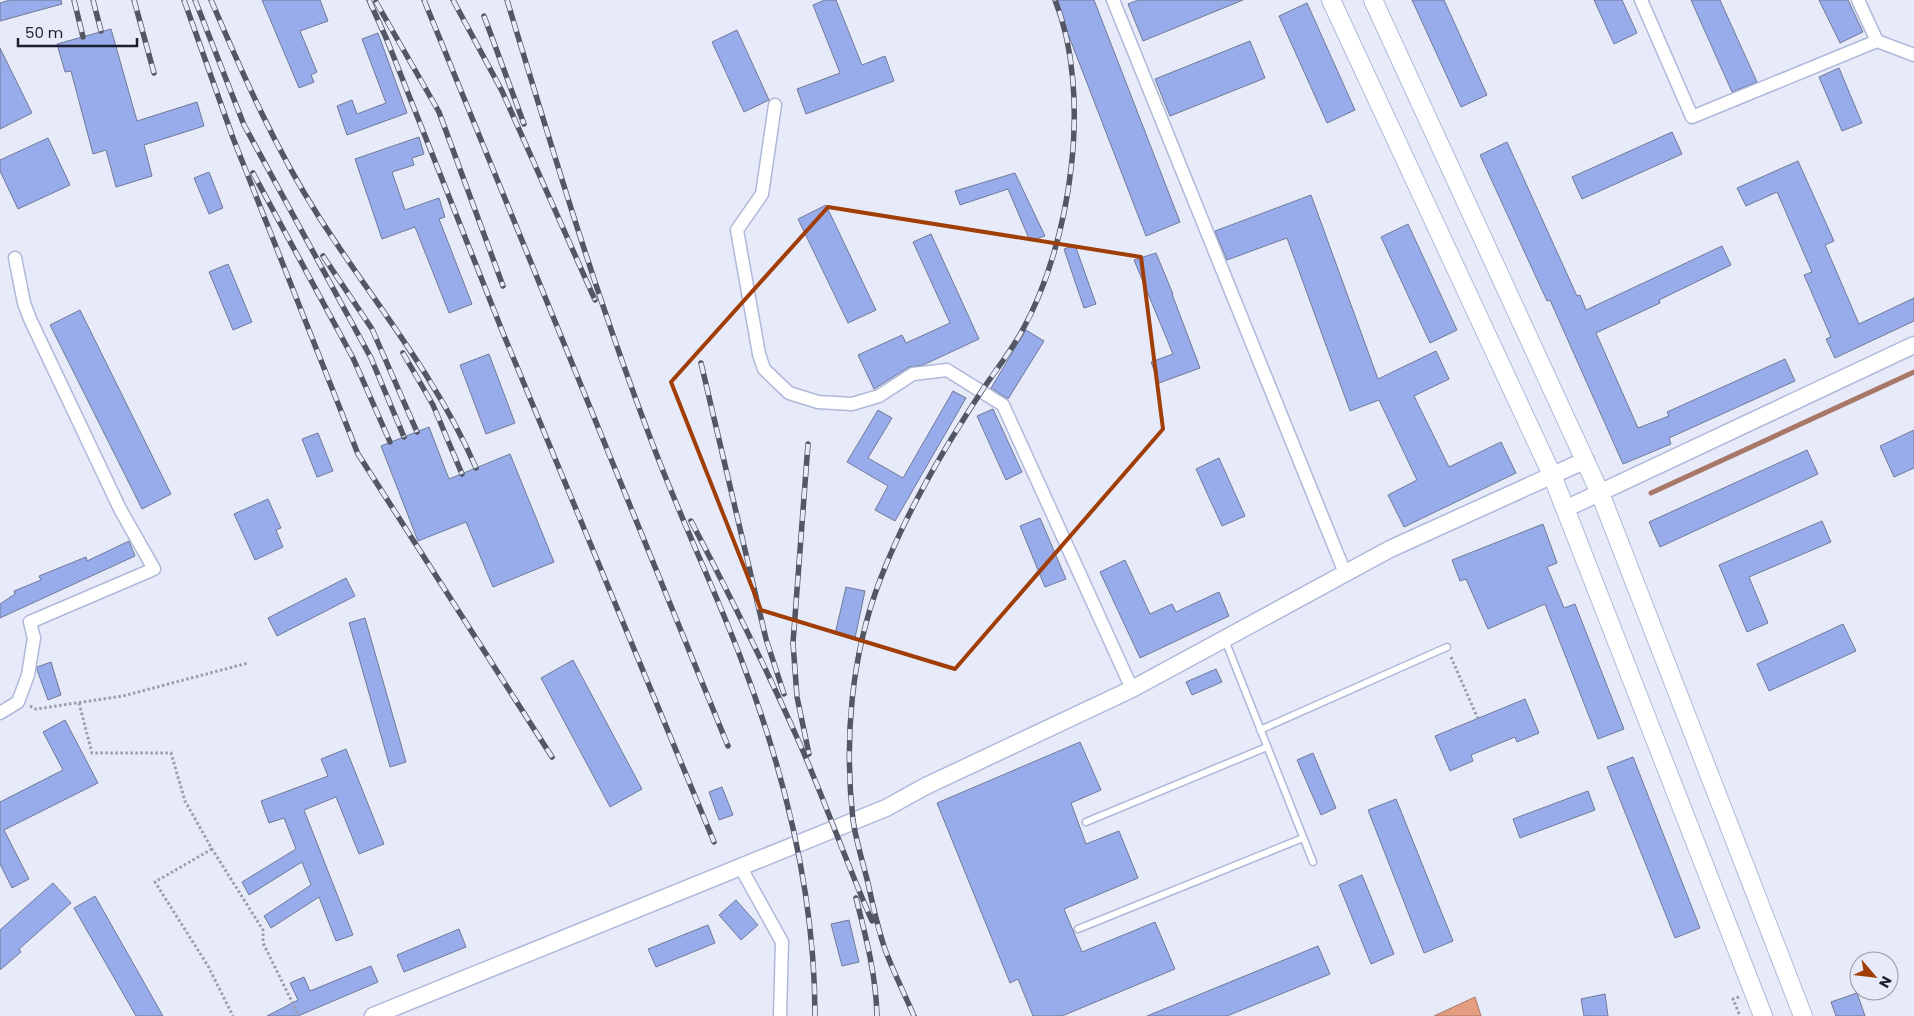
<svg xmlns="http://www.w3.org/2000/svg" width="1914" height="1016" viewBox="0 0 1914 1016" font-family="Poppins,sans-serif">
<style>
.water{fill:#e49d81;stroke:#a87767}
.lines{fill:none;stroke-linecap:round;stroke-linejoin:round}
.stream{stroke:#a87767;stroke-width:5}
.building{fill:#98abea;stroke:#707a98}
.service-casing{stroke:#aeb9da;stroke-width:9}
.minor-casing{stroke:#aeb9da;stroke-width:15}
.tertiary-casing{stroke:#aeb9da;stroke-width:19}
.secondary-casing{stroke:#aeb9da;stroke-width:20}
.path{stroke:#9a9eab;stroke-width:3;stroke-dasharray:2.5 2.5;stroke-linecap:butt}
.service{stroke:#fff;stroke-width:6}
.minor{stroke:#fff;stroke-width:12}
.tertiary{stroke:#fff;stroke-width:16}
.secondary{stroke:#fff;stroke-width:18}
.rail-casing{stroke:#535764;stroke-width:5.5}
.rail{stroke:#e7ebf9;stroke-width:4;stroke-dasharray:11;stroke-linecap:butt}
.marked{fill:none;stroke:#a13d07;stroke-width:4;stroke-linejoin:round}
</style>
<rect width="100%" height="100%" fill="#e7ebf9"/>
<!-- water -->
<path class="water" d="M 1475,997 L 1481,1016 L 1434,1016 Z"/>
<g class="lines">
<!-- stream -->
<path class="stream" d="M 1651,493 L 1914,372"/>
</g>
<!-- building -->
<path class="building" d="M 10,0 L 61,0 L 62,4 L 0,21 L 0,3 Z
M 262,0 L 320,0 L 328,21 L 300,31 L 317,72 L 311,75 L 314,82 L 299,88 Z
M 825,0 L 836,0 L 862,65 L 885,56 L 894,81 L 806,114 L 797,89 L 840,73 L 813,5 Z
M 1055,0 L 1094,0 L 1180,222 L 1146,236 Z
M 1138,0 L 1243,0 L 1143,41 L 1128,4 Z
M 1412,0 L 1444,0 L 1487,95 L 1461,107 Z
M 1594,0 L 1622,0 L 1637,33 L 1614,44 Z
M 1691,0 L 1720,0 L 1757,82 L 1732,92 Z
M 1819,0 L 1848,0 L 1863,32 L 1840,43 Z
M 1307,3 L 1355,110 L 1327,123 L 1279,16 Z
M 111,29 L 137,121 L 197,102 L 204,126 L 144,145 L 152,176 L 116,187 L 106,150 L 93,154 L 71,71 L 65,72 L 57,44 Z
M 737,30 L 769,100 L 744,112 L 712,42 Z
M 378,33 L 407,113 L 347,135 L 337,106 L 352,100 L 357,114 L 386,103 L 362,39 Z
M 1250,41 L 1265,78 L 1170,116 L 1155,79 Z
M 0,48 L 32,113 L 0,129 Z
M 1839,68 L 1862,123 L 1842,131 L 1819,77 Z
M 1672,132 L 1682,154 L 1582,199 L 1572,177 Z
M 419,137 L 424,154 L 412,158 L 414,165 L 392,172 L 405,210 L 439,198 L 445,217 L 439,219 L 472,304 L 449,313 L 415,227 L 382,239 L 355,159 Z
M 48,138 L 70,185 L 18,209 L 0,171 L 0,160 Z
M 1507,142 L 1577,296 L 1580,295 L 1586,310 L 1722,246 L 1731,265 L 1659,300 L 1660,303 L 1596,333 L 1638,428 L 1669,416 L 1667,412 L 1785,359 L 1795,381 L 1669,438 L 1671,444 L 1623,464 L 1550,300 L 1547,301 L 1480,155 Z
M 1798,161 L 1834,241 L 1825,245 L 1859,324 L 1914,298 L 1914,321 L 1835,358 L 1826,339 L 1831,337 L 1804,275 L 1812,272 L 1777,192 L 1746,206 L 1737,188 Z
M 209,172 L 223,208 L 209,214 L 194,178 Z
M 1015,173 L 1045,236 L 1030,241 L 1008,189 L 960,205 L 955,191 Z
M 1311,195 L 1378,379 L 1436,351 L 1449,379 L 1414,396 L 1449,467 L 1501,442 L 1516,473 L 1404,527 L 1388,495 L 1417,480 L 1379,400 L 1350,411 L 1287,238 L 1227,260 L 1215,231 Z
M 826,205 L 876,310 L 848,323 L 798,219 Z
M 1408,224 L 1457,330 L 1430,343 L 1381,237 Z
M 931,234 L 979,339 L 923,365 L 909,367 L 874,389 L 858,355 L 902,335 L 906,343 L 950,323 L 913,242 Z
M 1075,245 L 1096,304 L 1084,308 L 1064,249 Z
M 1156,253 L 1173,294 L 1172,294 L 1200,368 L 1159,383 L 1151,362 L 1173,354 L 1134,260 Z
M 228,264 L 252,322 L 233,330 L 209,272 Z
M 80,310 L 171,494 L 142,509 L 50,325 Z
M 1026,330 L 1044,341 L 1008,399 L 991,388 Z
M 489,354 L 515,423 L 486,434 L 460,365 Z
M 953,391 L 966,398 L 895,521 L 875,510 L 888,486 L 847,462 L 878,410 L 892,418 L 868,458 L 903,478 Z
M 993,409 L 1022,472 L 1006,480 L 977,416 Z
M 429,427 L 449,479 L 510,454 L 554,562 L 493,587 L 466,522 L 418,541 L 381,446 Z
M 1914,430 L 1914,468 L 1894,477 L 1880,446 Z
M 318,433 L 333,471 L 317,477 L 302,439 Z
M 1807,450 L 1818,474 L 1660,547 L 1649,522 Z
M 1219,458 L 1245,516 L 1222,526 L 1196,469 Z
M 268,499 L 281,528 L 276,530 L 283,547 L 255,560 L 234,514 Z
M 1040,518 L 1066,579 L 1045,587 L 1020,526 Z
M 1822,521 L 1831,542 L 1749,577 L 1768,623 L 1747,632 L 1719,565 Z
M 1543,524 L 1557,563 L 1547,567 L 1564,608 L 1575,604 L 1624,729 L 1598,739 L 1545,604 L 1488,629 L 1466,579 L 1460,581 L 1452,560 Z
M 129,541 L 135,556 L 0,618 L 0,604 L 15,594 L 14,591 L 41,580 L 39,576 L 86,557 L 87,561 Z
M 1125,560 L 1150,614 L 1172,604 L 1176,612 L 1219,592 L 1229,616 L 1140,658 L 1100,572 Z
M 346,578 L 355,596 L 277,636 L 268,618 Z
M 846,587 L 865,591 L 855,638 L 835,634 Z
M 365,618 L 406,762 L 390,767 L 349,623 Z
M 1843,624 L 1856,651 L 1769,691 L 1757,664 Z
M 573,660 L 642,789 L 610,807 L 541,678 Z
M 51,662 L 61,695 L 48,700 L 37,670 L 37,667 Z
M 1216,669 L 1222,682 L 1192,695 L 1186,682 Z
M 1525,699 L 1539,733 L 1517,742 L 1515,737 L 1471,755 L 1473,761 L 1450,771 L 1435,736 Z
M 65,720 L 98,783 L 4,830 L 29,879 L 12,888 L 0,864 L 0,802 L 63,770 L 43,732 Z
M 1080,742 L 1101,790 L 1071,803 L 1086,844 L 1119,831 L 1138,878 L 1064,909 L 1082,952 L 1155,922 L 1175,969 L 1062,1016 L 1033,1016 L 1018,979 L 1010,983 L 937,803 Z
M 346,749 L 384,844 L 359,854 L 336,797 L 304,810 L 353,935 L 336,941 L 319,897 L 271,928 L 264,916 L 311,885 L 302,862 L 249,895 L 242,882 L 296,849 L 284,818 L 269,823 L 261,801 L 328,776 L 321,759 Z
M 1313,753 L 1336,808 L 1321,815 L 1297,760 Z
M 1633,757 L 1700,928 L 1675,938 L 1607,767 Z
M 722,787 L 733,815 L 719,820 L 709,792 Z
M 1588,791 L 1595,810 L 1520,838 L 1513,819 Z
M 1396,799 L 1453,941 L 1424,953 L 1368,810 Z
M 1362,875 L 1394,954 L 1371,964 L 1339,885 Z
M 53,883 L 71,903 L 19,949 L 21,952 L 0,970 L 0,930 Z
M 95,896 L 163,1016 L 136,1016 L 74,908 Z
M 736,900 L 758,925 L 741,940 L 719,915 Z
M 849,920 L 859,962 L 842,966 L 831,924 Z
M 708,925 L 715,943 L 656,967 L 648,949 Z
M 459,929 L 466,947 L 404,972 L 397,955 Z
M 1318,946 L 1330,974 L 1227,1016 L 1147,1016 Z
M 371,966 L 378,982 L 298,1016 L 267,1016 L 298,1000 L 290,983 L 304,977 L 310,991 Z
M 1857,993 L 1865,1016 L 1836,1016 L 1831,1002 Z
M 1605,994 L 1608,1016 L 1584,1016 L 1581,999 Z"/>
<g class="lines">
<defs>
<path id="service" d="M 1225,640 L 1313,862
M 1260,730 L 1447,647
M 1086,822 L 1267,747
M 1078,929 L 1303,838"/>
<path id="minor" d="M 1113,0 L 1345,573
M 1641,0 L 1692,117 L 1877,41 L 1914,55
M 1858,0 L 1877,41
M 775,105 L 762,194 L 737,230 L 759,354 L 764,369 L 789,393 L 818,402 L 852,404 L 879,396 L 913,374 L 947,370 L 1003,405 L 1132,689
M 0,713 L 18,702 L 28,675 L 34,638 L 30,622 L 154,569 L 120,509 L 30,319 L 24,303 L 15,258
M 741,868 L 782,942 L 780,1016"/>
<path id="tertiary" d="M 1565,509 L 1914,345
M 373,1016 L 886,808 L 926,786 L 1132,689 L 1390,549 L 1586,460"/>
<path id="secondary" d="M 1331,0 L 1552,475 L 1763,1016
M 1373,0 L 1600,493 L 1803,1016"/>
</defs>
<!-- service casing -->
<use href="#service" class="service-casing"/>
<!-- minor casing -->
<use href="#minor" class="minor-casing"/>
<!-- tertiary casing -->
<use href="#tertiary" class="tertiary-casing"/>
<!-- secondary casing -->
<use href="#secondary" class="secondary-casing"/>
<!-- path -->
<path class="path" d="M 1451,657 L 1478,719
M 79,703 L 92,753 L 171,753 L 185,801 L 212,849 L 263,930 L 263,943 L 299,1016
M 30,706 L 36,709 L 123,696 L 248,663
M 212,849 L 155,882 L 208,966 L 233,1016
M 1739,997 L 1733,999 L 1740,1016"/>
<!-- service -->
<use href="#service" class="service"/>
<!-- minor -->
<use href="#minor" class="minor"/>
<!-- tertiary -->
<use href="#tertiary" class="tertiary"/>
<!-- secondary -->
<use href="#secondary" class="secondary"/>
<defs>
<path id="rail" d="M 74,0 L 83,37
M 93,0 L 101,31
M 134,0 L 154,73
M 184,0 L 233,138 L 358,454 L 552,757
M 195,0 L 244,125 L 371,358 L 404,437
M 211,0 C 243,75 275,148 319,217 C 372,300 437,377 476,468
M 369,0 L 387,40 L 503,333 L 714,842
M 424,0 L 728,746
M 453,0 L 502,91 L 595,300
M 507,0 C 553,152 599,305 656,453 C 682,521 714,588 740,656 C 784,770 815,893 815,1016
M 376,2 L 439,112 L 503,286
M 484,16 L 524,124
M 253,173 L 353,358 L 390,442
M 323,256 L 372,329 L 417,432
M 403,353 L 433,405 L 462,474
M 701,363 L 766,639 L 784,694
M 808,444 L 793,643 L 797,697 L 809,754
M 691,521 C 729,594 766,667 799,742 C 825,801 846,862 872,921
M 856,898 C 866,937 876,975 877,1016
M 914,1016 C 905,995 894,973 886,952 C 878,930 873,906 868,883 C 863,863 856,841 853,820 C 844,740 851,656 880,580 C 906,512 943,450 983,389 C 996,370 1011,351 1022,331 C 1071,243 1093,95 1055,0"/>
</defs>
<!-- rail casing -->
<use href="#rail" class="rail-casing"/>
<!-- rail -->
<use href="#rail" class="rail"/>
</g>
<!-- marked area -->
<path class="marked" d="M 828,207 L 1141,257 L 1163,429 L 955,669 L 761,610 L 671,382 Z"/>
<!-- north arrow -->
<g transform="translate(1874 976) rotate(118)"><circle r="24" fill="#e7ebf9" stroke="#9599a7"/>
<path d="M0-4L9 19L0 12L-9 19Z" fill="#a13d07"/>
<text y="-8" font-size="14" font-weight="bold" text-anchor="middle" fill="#1b1f2b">N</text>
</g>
<!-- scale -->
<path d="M18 38v8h119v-8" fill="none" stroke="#1b1f2b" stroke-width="2.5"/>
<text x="25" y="38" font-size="15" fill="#1b1f2b" stroke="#e7ebf9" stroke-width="4" paint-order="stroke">50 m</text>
</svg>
